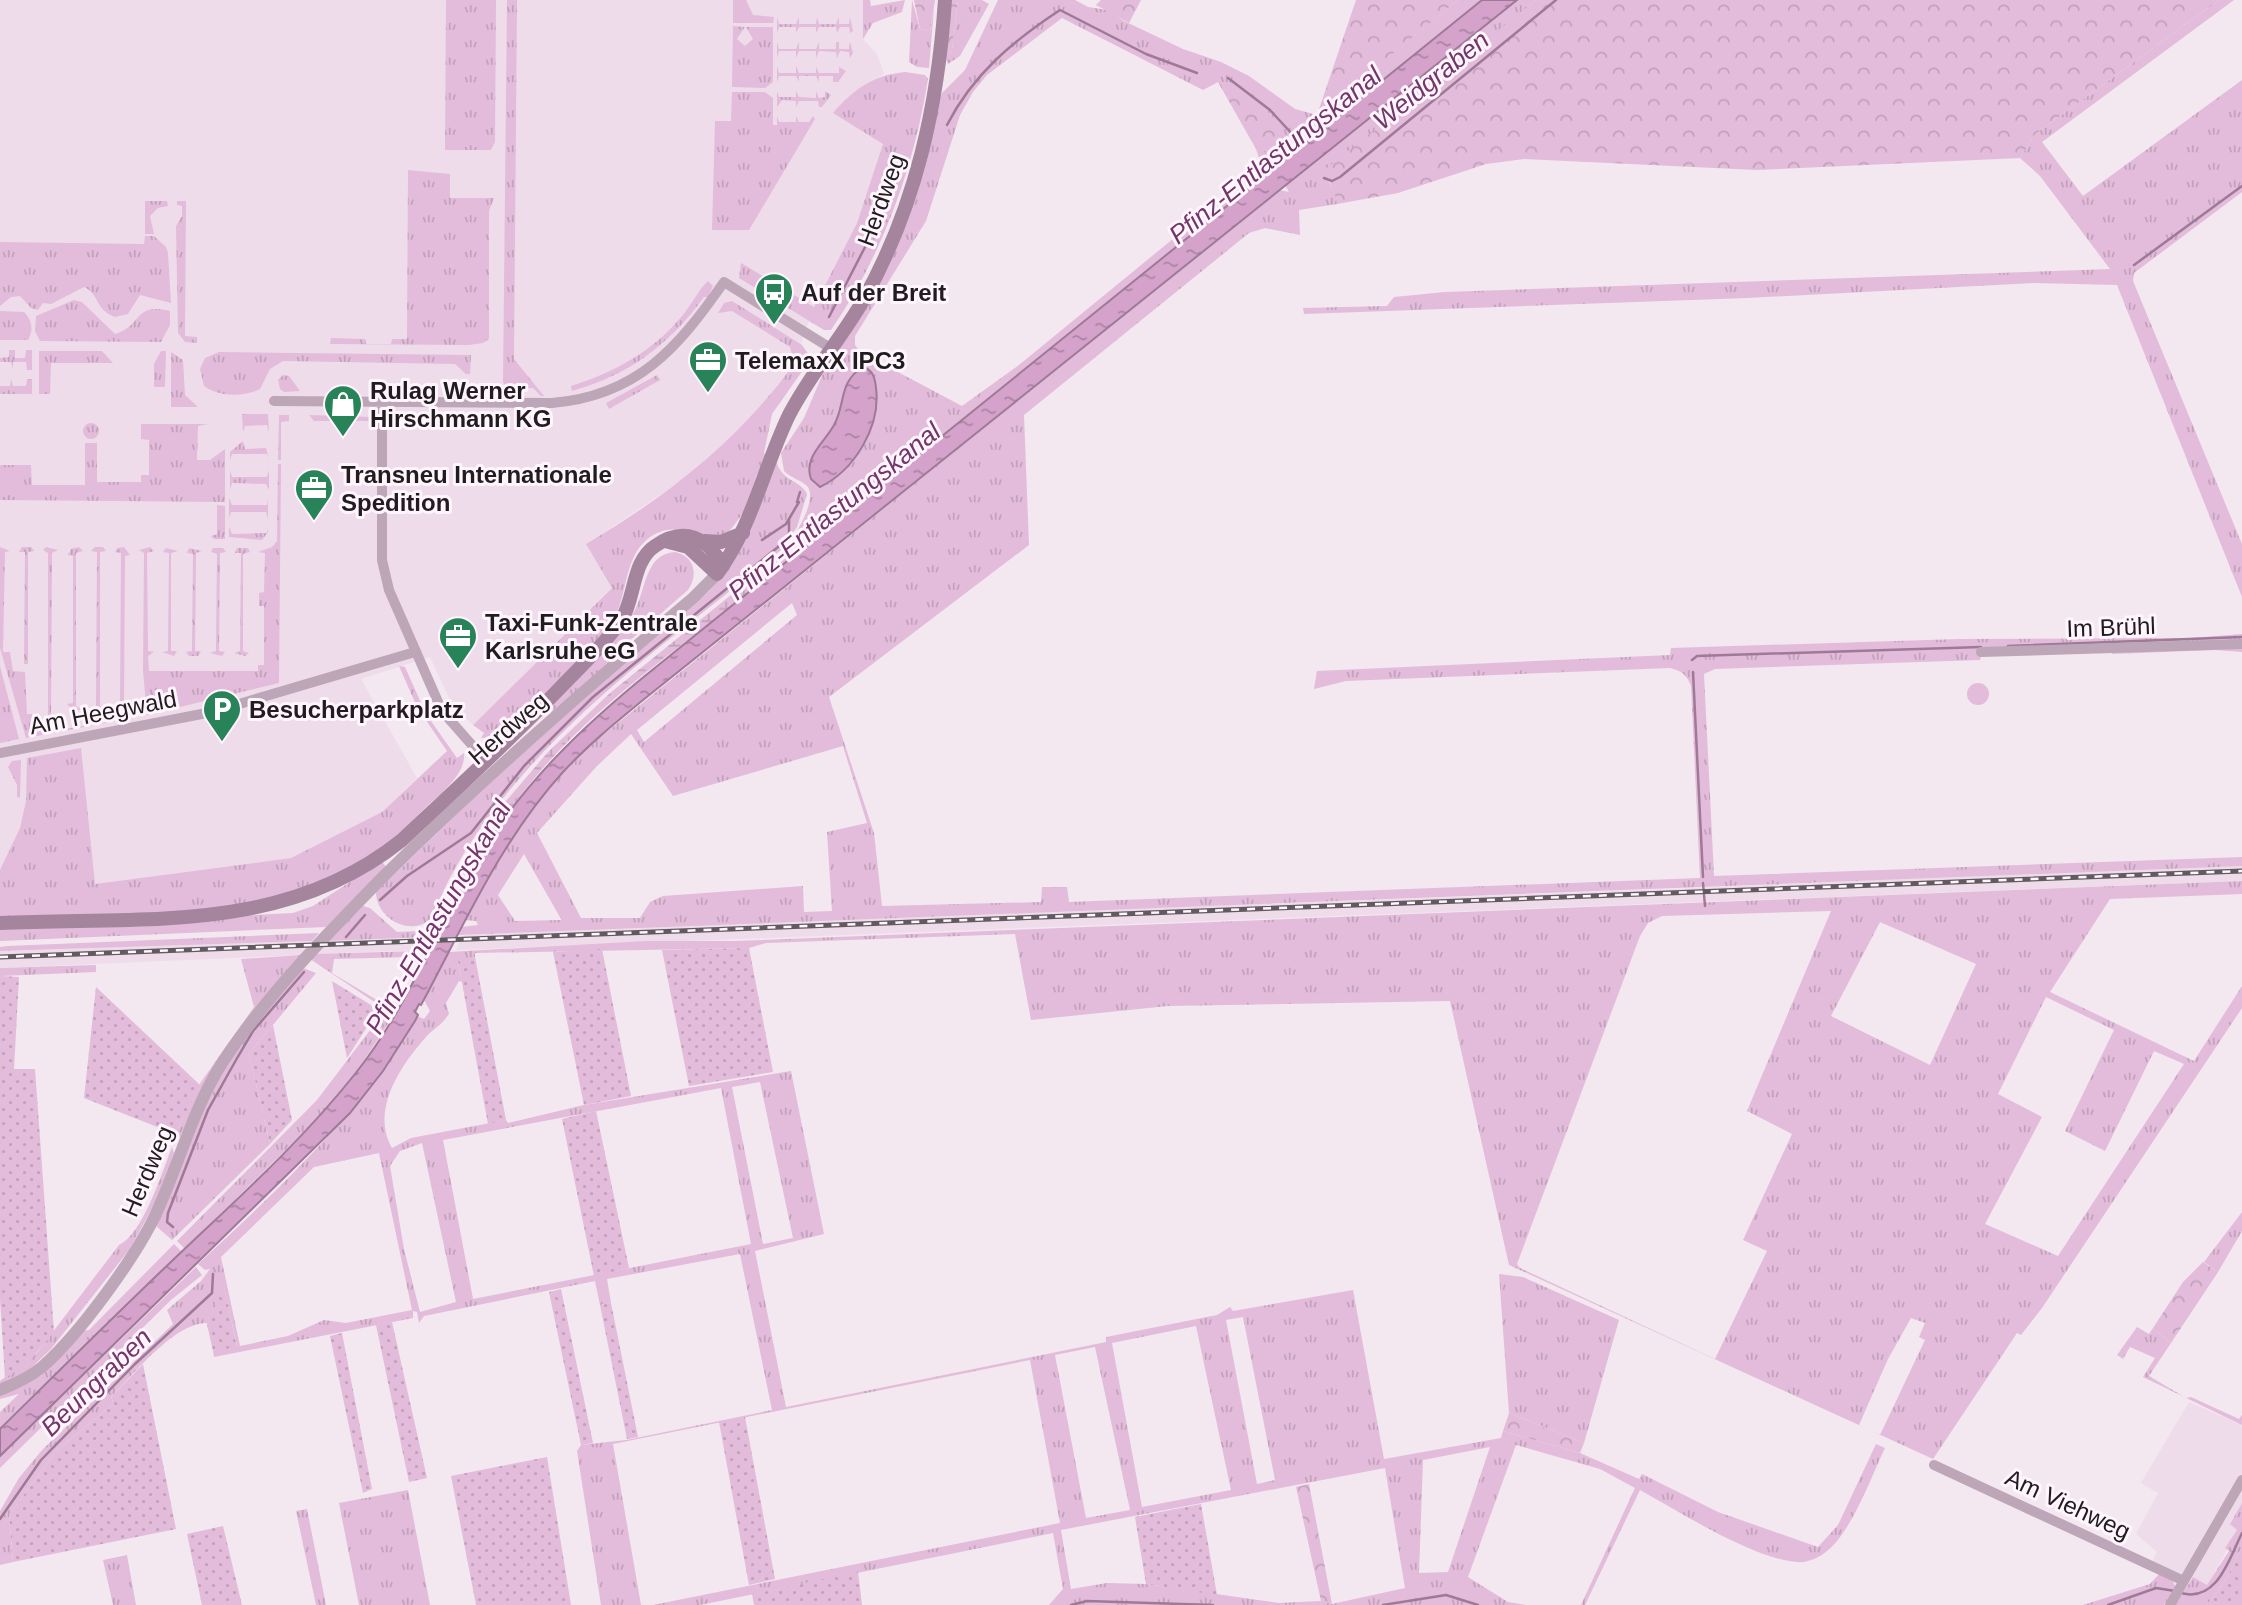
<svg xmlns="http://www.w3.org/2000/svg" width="2242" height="1605" viewBox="0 0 2242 1605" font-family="Helvetica,sans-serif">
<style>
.built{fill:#efdceb}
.grass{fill:url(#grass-tufts);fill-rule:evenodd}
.forest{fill:url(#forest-crowns)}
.wetland{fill:url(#wetland-marsh)}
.park{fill:#e2bcda}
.garden{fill:url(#garden-dots)}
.water{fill:url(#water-ripples);stroke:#9e7a97;stroke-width:2}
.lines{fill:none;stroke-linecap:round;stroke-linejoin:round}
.stream{stroke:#9e7a97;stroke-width:2.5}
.minor{stroke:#bda6b8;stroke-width:10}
.tertiary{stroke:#bda6b8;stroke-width:12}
.secondary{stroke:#a5849e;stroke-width:14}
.rail-casing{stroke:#615a5f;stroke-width:5}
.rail{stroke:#fff5fd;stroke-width:2.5;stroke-dasharray:8;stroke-linecap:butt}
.labels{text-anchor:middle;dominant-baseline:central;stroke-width:6;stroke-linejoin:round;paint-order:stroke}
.street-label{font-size:24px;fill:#201c1f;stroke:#fff5fd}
.poi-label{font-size:24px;font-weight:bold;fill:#201c1f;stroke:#fff5fd;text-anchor:start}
.water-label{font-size:26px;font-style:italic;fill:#73366a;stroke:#fff5fd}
</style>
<defs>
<pattern id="grass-tufts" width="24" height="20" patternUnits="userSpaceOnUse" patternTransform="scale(1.75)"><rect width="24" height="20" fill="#e2bcda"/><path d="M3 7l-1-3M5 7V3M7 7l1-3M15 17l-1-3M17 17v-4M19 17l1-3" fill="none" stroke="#c2a1bb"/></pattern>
<pattern id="forest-crowns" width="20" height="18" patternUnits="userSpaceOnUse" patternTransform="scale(1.75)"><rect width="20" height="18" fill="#e2bcda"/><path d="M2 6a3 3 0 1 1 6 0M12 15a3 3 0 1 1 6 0" fill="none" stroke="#c2a1bb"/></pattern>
<pattern id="wetland-marsh" width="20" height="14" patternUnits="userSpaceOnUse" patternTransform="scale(1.75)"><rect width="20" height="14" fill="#e2bcda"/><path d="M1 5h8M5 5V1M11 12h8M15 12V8" fill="none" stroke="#c2a1bb"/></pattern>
<pattern id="garden-dots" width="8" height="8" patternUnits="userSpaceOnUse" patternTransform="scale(1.75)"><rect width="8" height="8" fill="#e2bcda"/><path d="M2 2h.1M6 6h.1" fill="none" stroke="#c2a1bb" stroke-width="1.8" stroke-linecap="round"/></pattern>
<pattern id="water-ripples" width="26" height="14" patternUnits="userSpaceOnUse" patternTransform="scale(1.75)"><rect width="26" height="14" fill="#d4a2cb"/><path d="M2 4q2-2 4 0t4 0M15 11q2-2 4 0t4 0" fill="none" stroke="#ac83a4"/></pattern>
</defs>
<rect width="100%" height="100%" fill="#f3e7f0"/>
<!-- built -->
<path class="built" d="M 0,0 L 863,0 L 863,39 L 877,54 L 884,74 L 866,84 L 884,143 L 857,223 L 814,307 L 794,364 L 751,420 L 685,478 L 587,544 L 612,587 L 473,725 L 451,702 L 430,657 L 361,679 L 417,778 L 382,812 L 291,858 L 95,884 L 0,890 Z
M 2182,866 L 2242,866 L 2242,881 L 456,950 L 462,936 L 467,935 L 601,928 L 1700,888 Z
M 431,938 L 425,950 L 314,954 L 326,941 Z
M 312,941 L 302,955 L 0,968 L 0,951 Z
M 2189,1402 L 2242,1425 L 2242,1503 L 2230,1523 L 2238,1530 L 2207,1586 L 2185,1573 L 2180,1574 L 2152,1562 L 2157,1552 L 2136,1534 L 2158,1493 L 2141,1483 Z"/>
<!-- grass -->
<path class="grass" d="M 446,0 L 496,0 L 495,142 L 491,150 L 445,150 Z
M 507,0 L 517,0 L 514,359 L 544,396 L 541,396 L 533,388 L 506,389 L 503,382 Z
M 733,0 L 746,0 L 753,15 L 774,17 L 773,23 L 733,23 Z
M 863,0 L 870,0 L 871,6 L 905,0 L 902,12 L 873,23 L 863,39 Z
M 912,0 L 920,29 L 930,31 L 934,9 L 929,68 L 917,67 L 909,62 Z
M 958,0 L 982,0 L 989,4 L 960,56 L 948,64 L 945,56 L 952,50 Z
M 998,0 L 1075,0 L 1088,7 L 1108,10 L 1124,21 L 1183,49 L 1221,62 L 1249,76 L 1295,109 L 1317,115 L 1458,0 L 1482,0 L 785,565 L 779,556 C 789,546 820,500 807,486 C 801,480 791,478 784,471 L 781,453 L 804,418 L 824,371 L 862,312 L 942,93 L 965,70 ZM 1062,18 L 1203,90 L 1218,82 L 1267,151 L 1256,149 L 1262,166 L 1019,365 L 962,406 L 860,352 L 855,345 L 855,336 L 926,221 L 960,115 L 973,92 L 987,75 Z
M 1517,0 L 1536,0 L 1327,179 L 1336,193 L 1337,204 L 1299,210 L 1300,235 L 1265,228 L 1249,233 L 1024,415 L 1029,545 L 829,697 L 874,833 L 882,906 L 1041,902 L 1042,887 L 1067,887 L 1069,902 L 1700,878 L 1691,686 C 1687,675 1682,671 1670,668 L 1346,681 L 1314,689 L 1317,671 L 1670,655 L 1671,648 L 1959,639 L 2190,638 L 2242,634 L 2242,652 L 2215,650 L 2112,654 L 2111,645 L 1983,650 L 1980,660 L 1715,669 L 1704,674 L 1714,876 L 2242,857 L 2242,866 L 459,935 L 462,927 L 478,925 L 476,921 L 465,920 C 493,858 536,800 583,751 L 1213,243 L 1279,190 L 1289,192 L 1285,185 ZM 792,603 L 797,615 L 644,742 L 637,730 ZM 631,734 L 673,796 L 843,746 L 867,823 L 827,832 L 832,911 L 804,912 L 803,886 L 663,896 L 650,902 L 640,918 L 581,918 L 537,833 L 597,766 ZM 524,854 L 561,919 L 561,920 L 515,921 L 498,895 Z
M 2219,0 L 2234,0 L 2042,142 L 2083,196 L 2242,80 L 2242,192 L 2134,273 L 2133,281 L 2242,544 L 2242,597 L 2117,285 L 2034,283 L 1747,298 L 1304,314 L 1303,308 L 1387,306 L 1394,297 L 1445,292 L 2110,269 L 2040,176 L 2020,158 L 2034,135 Z
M 777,17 L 779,24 L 796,24 L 799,17 L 799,24 L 816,24 L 817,17 L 819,24 L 836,24 L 839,17 L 839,24 L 849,24 L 850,17 L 853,31 L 850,33 L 849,27 L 840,27 L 837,33 L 836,27 L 819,27 L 816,33 L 816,27 L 799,27 L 796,33 L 796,27 L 779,27 L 777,33 Z
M 733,26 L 745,27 L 737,39 L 745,46 L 753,39 L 746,27 L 773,27 L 773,82 L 765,88 L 732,87 Z
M 777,42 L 779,49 L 796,49 L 799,42 L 799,49 L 816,49 L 819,42 L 819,49 L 836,49 L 836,42 L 839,42 L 839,49 L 849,49 L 850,42 L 853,53 L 850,58 L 849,52 L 840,51 L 837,58 L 836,52 L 819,51 L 816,58 L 816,51 L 799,51 L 796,58 L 796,51 L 779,51 L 777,58 Z
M 777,66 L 779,73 L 796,73 L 796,66 L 799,73 L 816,73 L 816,67 L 819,73 L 839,73 L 839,67 L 846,71 L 838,82 L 833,82 L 833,76 L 819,76 L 819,82 L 816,76 L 799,76 L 799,82 L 796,76 L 779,76 L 777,82 Z
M 905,72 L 925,75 L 928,79 C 914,168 882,256 831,330 L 824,330 L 739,278 L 741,263 L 814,307 L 857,223 L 883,144 L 833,113 C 854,89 873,75 905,72 Z
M 777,91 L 779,97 L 796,97 L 796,91 L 799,97 L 816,98 L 816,91 L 819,98 L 825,97 L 825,91 L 831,95 L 822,107 L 819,107 L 818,101 L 799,101 L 796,107 L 796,101 L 782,100 L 777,107 Z
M 732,92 L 765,92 L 773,98 L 773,125 L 777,125 L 777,116 L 779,122 L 796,122 L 796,116 L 799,122 L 809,122 L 813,116 L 815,119 L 749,230 L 712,230 L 715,121 L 731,121 Z
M 408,170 L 450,174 L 450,198 L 494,198 L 489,211 L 489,339 L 483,343 L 469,345 L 330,344 L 331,338 L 365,339 L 366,344 L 391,344 L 392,339 L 407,339 Z
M 145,201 L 167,201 L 168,206 L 158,208 L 150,216 L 154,234 L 145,234 Z
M 177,201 L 186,201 L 185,336 L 197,337 L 197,343 L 185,342 L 178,333 L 176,226 L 182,216 L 182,206 L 177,205 Z
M 145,236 L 154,236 L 166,247 L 168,253 L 171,303 L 140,295 L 128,314 L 115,317 C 94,309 100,294 84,287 L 51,304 L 43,303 L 38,310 L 31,308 L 20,296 L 11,297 L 0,306 L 0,242 L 144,244 Z
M 708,281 L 713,286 L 708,297 L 704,297 C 669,345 629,375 572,391 L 571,386 C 615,372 652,352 682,316 C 691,306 698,290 708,281 Z
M 74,300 L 82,302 L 115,334 C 143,326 133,302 170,311 L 170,325 L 161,342 L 40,341 L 35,331 L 36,316 Z
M 732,301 L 802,345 L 809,355 L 808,363 L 772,414 L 764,453 L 767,456 L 761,474 L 757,474 L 747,508 L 725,537 C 702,540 680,522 657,533 C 624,549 629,588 615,617 C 595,655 532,710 499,737 L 481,738 L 484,733 L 473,725 L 612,588 L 586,544 C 666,497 739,440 794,364 L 790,347 L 732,311 L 718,313 L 724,303 Z
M 0,311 L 24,312 C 32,320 34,330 28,340 L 0,340 Z
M 9,350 L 15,350 L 15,358 L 25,358 L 26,350 L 32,350 L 32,370 L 27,370 L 26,362 L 13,362 L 13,369 L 11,362 L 0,362 L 0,358 L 9,357 Z
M 39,351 L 102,351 L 113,363 L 51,363 L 50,394 L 39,394 Z
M 161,351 L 166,351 L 165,387 L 154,387 L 154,364 Z
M 171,352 L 183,360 L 185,395 L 198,407 L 171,407 Z
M 219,352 L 471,355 L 470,374 L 466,374 L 455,364 L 283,361 L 270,369 L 260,389 C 244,397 218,397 204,386 L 200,369 L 205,358 Z
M 283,375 L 289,376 L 300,391 L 284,392 L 280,389 L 278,380 Z
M 657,375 L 660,380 L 609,409 L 606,403 Z
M 11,379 L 13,386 L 26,386 L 27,379 L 32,379 L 32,394 L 0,394 L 0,386 L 10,386 Z
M 242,414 L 268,414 L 269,433 L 267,425 L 245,426 L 243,432 Z
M 279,415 L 289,415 L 289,421 L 281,422 L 281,460 L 278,460 Z
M 309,415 L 370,417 L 373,421 L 314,421 Z
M83 431a8 8 0 1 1 16 0a8 8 0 1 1-16 0Z
M 141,424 L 208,424 L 198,426 L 197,460 L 210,460 L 225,449 L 225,502 L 0,500 L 0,465 L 31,465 L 32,485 L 85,485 L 85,443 L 97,443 L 97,482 L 141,482 L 141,475 L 149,475 L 149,440 L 141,439 Z
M 243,441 L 245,449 L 266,448 L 269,460 L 267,454 L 232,454 L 230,460 L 230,452 Z
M 776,460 C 782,483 799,478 807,494 L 797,527 L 782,549 C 690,625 591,693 514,785 C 487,816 461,854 443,892 C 439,901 435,918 425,923 C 403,934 376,915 376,892 L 515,758 L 709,591 C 745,552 760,509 776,460 Z
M 278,464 L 281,464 L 279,683 L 147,715 L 143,671 L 144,553 L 139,550 L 150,547 L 154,551 L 147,553 L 148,651 L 154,652 L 148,656 L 149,671 L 258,671 L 258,665 L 264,665 L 264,606 L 259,606 L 259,593 L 264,592 L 265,553 L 258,552 L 272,547 L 277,541 Z
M 230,470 L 232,477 L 267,477 L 269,470 L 269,490 L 266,484 L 232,483 L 230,490 Z
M 229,498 L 232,505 L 267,505 L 268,499 L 268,519 L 266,512 L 231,512 L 229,518 Z
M 217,505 L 225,506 L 225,539 L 214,539 L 211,536 L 217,534 Z
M 229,527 L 232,534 L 267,533 L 267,528 L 268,532 L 262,540 L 229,537 Z
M 0,547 L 10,551 L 5,552 L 3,652 L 10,652 L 13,671 L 25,672 L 27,714 L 32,714 L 36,726 L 46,732 L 126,719 L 26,738 L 0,648 Z
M 22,547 L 31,547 L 34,551 L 28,552 L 28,664 L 24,664 L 25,552 L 19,552 Z
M 46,547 L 58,550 L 52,553 L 51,717 L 58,718 L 45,722 L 42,718 L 48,717 L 48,553 L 43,550 Z
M 79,547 L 83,551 L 76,553 L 76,706 L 82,710 L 73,710 L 67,704 L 73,703 L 73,556 L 68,555 L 71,549 Z
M 95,547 L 103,547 L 106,551 L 100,552 L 100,706 L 106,709 L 93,713 L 90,708 L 96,706 L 97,552 L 91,551 Z
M 124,547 L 130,555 L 125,556 L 124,707 L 117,708 L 114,704 L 120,703 L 121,553 L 115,552 L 117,548 Z
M 166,548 L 178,551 L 171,553 L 171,651 L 177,651 L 174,656 L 162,652 L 168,651 L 169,553 L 163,552 Z
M 189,548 L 202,551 L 196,553 L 195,651 L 201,651 L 198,656 L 189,656 L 186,652 L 192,651 L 193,554 L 187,553 Z
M 213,548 L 223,548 L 226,552 L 220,553 L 219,651 L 225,652 L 222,656 L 210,653 L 216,651 L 217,554 L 211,552 Z
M 237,548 L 248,548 L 250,552 L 243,554 L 243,651 L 249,653 L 245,656 L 234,653 L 240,651 L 241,553 L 235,553 Z
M 675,552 C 694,556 699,574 688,590 L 613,655 L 615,659 L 548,715 L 544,710 C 567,685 620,638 635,610 C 646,589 645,554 675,552 Z
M 0,666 L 19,739 L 0,743 Z
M 399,666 L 405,667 L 426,714 L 457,758 L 464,753 C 466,775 440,794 425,808 C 403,831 380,854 351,869 C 249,924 113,913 0,918 L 0,870 L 20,828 L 26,801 L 27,758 L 81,748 L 95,884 L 291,858 L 382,812 L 447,751 L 417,707 Z
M 21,760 L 20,798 L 17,797 L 17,785 L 8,767 L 12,761 Z
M 382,861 L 386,867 L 326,927 L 0,941 L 0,928 L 293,913 L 313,906 Z
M 453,881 L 451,906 L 444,921 L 435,922 Z
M 2242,881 L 2242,894 L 2110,899 L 2050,992 L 2194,1061 L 2242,986 L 2242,1008 L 2042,1308 L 2021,1335 L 2017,1333 L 1933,1459 L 1509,1265 L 1450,1001 L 1168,1006 L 1031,1020 L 1015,934 L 766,943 L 749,948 L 475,953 L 475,957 L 458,962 L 462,982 L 459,981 L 446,1003 L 449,1014 C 440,1027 434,1028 426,1037 C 401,1065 370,1110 392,1148 L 411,1138 L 506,1120 L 508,1123 L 584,1105 L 791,1071 L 824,1234 L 755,1251 L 786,1407 L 1106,1342 L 1106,1337 L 1217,1315 L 1230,1307 L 1233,1311 L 1353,1290 L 1384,1459 L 1501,1438 L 1503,1431 L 1580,1453 L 1639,1479 L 1642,1474 L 1718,1512 L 1818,1547 L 1838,1525 L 1876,1444 L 1885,1448 C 1871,1477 1852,1531 1827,1551 C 1819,1558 1807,1563 1797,1562 C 1753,1559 1680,1512 1640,1490 L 1585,1605 L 1581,1605 L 1635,1488 L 1600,1469 L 1516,1445 L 1468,1577 L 1508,1602 L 1526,1605 L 1049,1605 L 1063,1589 L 1053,1533 L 700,1605 L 653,1605 L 1060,1523 L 1030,1360 L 613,1444 L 641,1605 L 601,1605 L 577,1451 L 581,1445 L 626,1440 L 772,1410 L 740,1254 L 607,1279 L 611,1303 L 600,1305 L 595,1281 L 424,1316 L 419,1323 L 417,1312 L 413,1311 L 413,1318 L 214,1357 L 213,1351 L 237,1346 L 224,1287 L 207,1323 C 174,1323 134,1374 111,1397 L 114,1404 L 57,1450 L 9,1515 L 13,1562 L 0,1565 L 0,1511 L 19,1478 L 42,1450 L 173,1324 L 167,1310 L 201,1281 L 210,1269 L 205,1270 L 198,1264 C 280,1188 361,1113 417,1016 L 424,1019 L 430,1011 L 424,1000 L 449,952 L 646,941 L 736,941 ZM 1831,911 L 1747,1111 L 1792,1134 L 1743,1240 L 1767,1251 L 1715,1359 L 1520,1268 L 1517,1264 L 1640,936 L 1648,923 L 1662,916 ZM 1880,922 L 1976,964 L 1930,1065 L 1831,1016 ZM 2046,997 L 2114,1030 L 2065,1131 L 2105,1151 L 2154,1051 L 2184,1064 L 2058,1256 L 1985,1224 L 2042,1117 L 1998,1094 ZM 760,1082 L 793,1238 L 763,1244 L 732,1087 ZM 721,1088 L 751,1244 L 473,1299 L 443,1140 ZM 422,1143 L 456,1302 L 420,1312 L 404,1249 L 390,1166 L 400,1151 ZM 379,1153 L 412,1310 L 346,1323 L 324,1320 L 288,1336 L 240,1346 L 221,1257 L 314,1167 ZM 1243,1317 L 1275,1480 L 1257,1484 L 1226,1320 ZM 1911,1318 L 1925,1323 L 1919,1337 L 1925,1340 L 1880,1435 L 1859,1425 L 1888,1359 ZM 1196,1326 L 1231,1490 L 1142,1507 L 1112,1343 ZM 1095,1347 L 1130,1510 L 1086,1518 L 1055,1355 ZM 1490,1447 L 1448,1572 L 1419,1573 L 1423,1460 ZM 1385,1468 L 1405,1588 L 1332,1604 L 1321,1601 L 1279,1603 L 1146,1584 L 1107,1583 L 1071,1589 L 1061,1530 Z
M 363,906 L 370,908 L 397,932 L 437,930 L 428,937 L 326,941 Z
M 319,933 L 312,941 L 0,951 L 0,947 L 8,946 Z
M 420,951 L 427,953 L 393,994 L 410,962 L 409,957 L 334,959 L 332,973 L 385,1005 L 382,1007 L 310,959 L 314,954 Z
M 302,955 L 205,1082 L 180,1137 L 176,1138 L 175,1134 L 201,1082 L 254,1007 L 241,959 Z
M 96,965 L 96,972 L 0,976 L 0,968 Z
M 303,968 L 316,973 L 249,1054 L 270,1144 L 172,1240 L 156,1226 L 83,1331 L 89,1330 L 174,1244 L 182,1252 L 0,1429 L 0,1412 L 19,1394 L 0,1399 L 0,1394 L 19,1386 L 122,1274 L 208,1093 L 257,1021 Z
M 393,1000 L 400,1005 L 356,1073 L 319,1117 L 185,1249 L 177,1241 L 317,1100 Z
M 172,1147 L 174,1153 L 158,1198 L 129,1250 L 51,1349 L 29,1370 L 0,1385 L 0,1381 L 36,1354 L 119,1245 C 143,1234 162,1172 172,1147 Z
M 2242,1212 L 2242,1231 L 2218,1272 L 2204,1262 Z
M 196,1267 L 202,1275 L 171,1300 L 0,1468 L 0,1456 Z
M 1499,1274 L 1523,1277 L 1619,1320 L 1584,1443 L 1509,1413 Z
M 2137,1327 L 2149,1334 L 2153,1328 L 2171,1343 L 2149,1376 L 2186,1398 L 2191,1397 L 2239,1419 L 2242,1415 L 2242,1425 L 2143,1377 L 2155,1358 L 2130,1347 L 2123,1359 L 2117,1355 Z
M 408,1490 L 430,1605 L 359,1605 L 339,1503 Z
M 2242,1503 L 2242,1547 L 2227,1578 L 2207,1605 L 2175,1605 L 2193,1577 L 2207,1585 L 2229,1551 L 2225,1548 L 2237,1530 L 2230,1524 Z
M 307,1509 L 326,1605 L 316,1605 L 296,1511 Z
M 127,1555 L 136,1605 L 113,1605 L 103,1560 Z
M 2160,1573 L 2172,1580 L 2176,1587 L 2164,1605 L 2083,1605 L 2150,1584 Z"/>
<!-- forest -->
<path class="forest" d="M 914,0 L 935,0 L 930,31 L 920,29 Z
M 950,0 L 958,0 L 952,50 L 945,56 Z
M 1101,0 L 1141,0 L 1129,23 L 1096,5 Z
M 1356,0 L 1458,0 L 1317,116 L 1317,115 Z
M 1536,0 L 2219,0 L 2034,135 L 2020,158 L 1757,170 L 1524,159 L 1486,164 L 1398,193 L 1337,204 C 1336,191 1327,182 1327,168 Z
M 1218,82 C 1240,79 1280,120 1288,140 L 1267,152 L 1256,149 Z
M 2203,1262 L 2218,1272 L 2171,1343 L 2153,1328 L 2183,1282 Z
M 1509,1413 L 1584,1443 L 1580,1453 L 1503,1431 Z
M 1309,1484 L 1332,1604 L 1321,1601 L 1296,1487 Z"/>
<!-- wetland -->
<path class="wetland" d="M 779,556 L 785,565 C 704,631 613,689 543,768 C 506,810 479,859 454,906 L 459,870 L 500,808 L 548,752 L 610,693 Z"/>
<!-- park -->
<path class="park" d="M1967 694a11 11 0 1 1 22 0a11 11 0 1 1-22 0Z"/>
<!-- garden -->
<path class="garden" d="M 749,948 L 773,1072 L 689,1086 L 662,950 Z
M 602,949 L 631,1096 L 584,1105 L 553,952 Z
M 475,957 L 506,1120 L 488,1124 L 458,961 Z
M 0,976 L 19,977 L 14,1069 L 35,1069 L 54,1332 L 26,1365 L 5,1378 L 0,1299 Z
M 332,981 L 371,1005 L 376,1013 L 347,1058 Z
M 96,987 L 200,1085 L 175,1134 L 84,1098 Z
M 273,1025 L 292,1120 L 270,1144 L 249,1054 Z
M 596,1111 L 629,1268 L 594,1276 L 562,1119 Z
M 224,1286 L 237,1347 L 213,1351 L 206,1320 Z
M 561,1289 L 593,1443 L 581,1445 L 549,1292 Z
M 611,1303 L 638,1437 L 627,1439 L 600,1305 Z
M 392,1322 L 427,1478 L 409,1482 L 376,1325 Z
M 342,1333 L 372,1489 L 363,1493 L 330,1336 Z
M 143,1364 L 176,1529 L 13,1562 L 9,1515 L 57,1450 L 114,1404 L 111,1397 Z
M 745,1417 L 775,1579 L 749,1585 L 719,1422 Z
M 547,1457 L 571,1605 L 476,1605 L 451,1476 Z
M 1201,1504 L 1217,1595 L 1146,1584 L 1135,1517 Z
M 223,1526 L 242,1605 L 202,1605 L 187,1534 Z
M 2242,1547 L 2242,1605 L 2207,1605 L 2227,1578 Z
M 858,1572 L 862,1605 L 754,1605 L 752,1594 Z"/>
<!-- water -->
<path class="water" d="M 1482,0 L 1517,0 L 643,700 C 615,723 587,746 563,772 C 501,840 464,925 421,1005 L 419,1004 L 415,1012 L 418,1015 L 415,1021 L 383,1071 L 350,1113 L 0,1456 L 0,1429 C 58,1372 115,1315 174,1259 C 236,1200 301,1142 355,1074 C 407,1009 435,932 477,860 C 522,784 583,726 651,671 Z
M 863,367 C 873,370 875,378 876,388 C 881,426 855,470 820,487 L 811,479 C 803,457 825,442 834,425 C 846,404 838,382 863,367 Z"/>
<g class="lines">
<!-- stream -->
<path class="stream" d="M 1228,78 L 1270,110 L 1293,135
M 947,125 C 973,74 1013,41 1060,10 L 1146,54 L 1197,73
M 1324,178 L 1332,181 L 1340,177 L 1556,0
M 2134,265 L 2242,186
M 829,317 L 881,216 L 901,160
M 797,502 L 800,492
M 762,540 L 786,524 L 799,502
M 2008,646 L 2242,637
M 1692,660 L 1697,656 L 1981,647
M 1693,672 L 1703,877
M 1703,883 L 1705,906
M 380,900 L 407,876 L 471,833 L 524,766 L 593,697 L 778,547 L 789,533 L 789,519
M 346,937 L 365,915
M 173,1227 L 167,1222 L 168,1213 L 208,1110 L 236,1060 L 253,1031 L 304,972
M 0,1519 L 41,1460 L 135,1364 L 212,1293 L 213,1274
M 2181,1593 C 2217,1603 2229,1559 2242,1533
M 1071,1605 L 1087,1601 L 1213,1605
M 1383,1605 L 1446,1595 L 1478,1605
M 2108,1605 L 2156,1588 L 2175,1591"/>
<!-- minor -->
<path class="minor" d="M 274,401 L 552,403 C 637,396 678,348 724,282 L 832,349
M 382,402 L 382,560 L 389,590 L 442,711 L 486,761
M 1981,652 L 2242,644
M 0,753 L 212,712 L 415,652
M 1934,1465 L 2184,1581
M 2170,1605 L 2242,1480"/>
<!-- tertiary -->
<path class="tertiary" d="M 0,1390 C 15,1384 30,1377 42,1367 C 79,1335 140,1252 159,1207 C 181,1158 194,1106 224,1060 C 268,994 326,935 382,878 C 481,780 586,688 693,598 L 717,574"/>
<!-- secondary -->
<path class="secondary" d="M 665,541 L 688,547 L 717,574 C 753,525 763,469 789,415 C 810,374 841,339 864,299 C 916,206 938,105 945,0
M 705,541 L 721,542 L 743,533
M 0,923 C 143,916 284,935 402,840 C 455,790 509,741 559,689 C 580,667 603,646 620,622 C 636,599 631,562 655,546 C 684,526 707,537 723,566"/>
<defs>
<path id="rail" d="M 0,957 L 2242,871"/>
</defs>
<!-- rail casing -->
<use href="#rail" class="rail-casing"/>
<!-- rail -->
<use href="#rail" class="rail"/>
</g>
<!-- icons -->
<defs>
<symbol id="bus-pin" viewBox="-11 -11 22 30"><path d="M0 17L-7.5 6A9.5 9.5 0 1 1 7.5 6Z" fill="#298358" stroke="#fff5fd"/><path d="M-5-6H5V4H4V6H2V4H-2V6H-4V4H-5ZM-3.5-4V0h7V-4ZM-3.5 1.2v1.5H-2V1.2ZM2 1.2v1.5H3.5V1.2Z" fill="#fff"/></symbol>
<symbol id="office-pin" viewBox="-11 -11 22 30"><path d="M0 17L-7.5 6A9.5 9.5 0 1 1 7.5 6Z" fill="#298358" stroke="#fff5fd"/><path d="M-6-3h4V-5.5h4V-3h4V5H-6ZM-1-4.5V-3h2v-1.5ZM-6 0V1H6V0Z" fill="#fff"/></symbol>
<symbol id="shop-pin" viewBox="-11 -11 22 30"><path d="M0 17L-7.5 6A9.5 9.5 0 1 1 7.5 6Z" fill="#298358" stroke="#fff5fd"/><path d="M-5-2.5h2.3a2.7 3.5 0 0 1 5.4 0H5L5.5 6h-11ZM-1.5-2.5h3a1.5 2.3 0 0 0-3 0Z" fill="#fff"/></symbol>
<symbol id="parking-pin" viewBox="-11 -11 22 30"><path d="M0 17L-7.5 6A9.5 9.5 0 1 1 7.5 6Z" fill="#298358" stroke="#fff5fd"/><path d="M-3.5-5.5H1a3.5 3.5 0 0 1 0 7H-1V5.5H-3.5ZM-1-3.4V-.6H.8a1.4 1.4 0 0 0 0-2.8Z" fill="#fff"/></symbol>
</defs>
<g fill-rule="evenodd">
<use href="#bus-pin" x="752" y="270" width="44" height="60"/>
<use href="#office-pin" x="686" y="338" width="44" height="60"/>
<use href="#shop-pin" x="321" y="382" width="44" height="60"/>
<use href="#office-pin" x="292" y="466" width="44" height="60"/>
<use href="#office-pin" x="436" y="614" width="44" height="60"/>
<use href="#parking-pin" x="200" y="687" width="44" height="60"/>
</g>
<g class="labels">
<!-- street labels -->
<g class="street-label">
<text transform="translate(881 200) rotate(-70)">Herdweg</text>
<text transform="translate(2111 627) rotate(-2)">Im Brühl</text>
<text transform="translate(103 712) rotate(-11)">Am Heegwald</text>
<text transform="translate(508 728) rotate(-41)">Herdweg</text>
<text transform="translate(147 1171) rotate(-67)">Herdweg</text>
<text transform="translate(2068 1504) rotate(25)">Am Viehweg</text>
</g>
<!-- poi labels -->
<g class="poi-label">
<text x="801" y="292">Auf der Breit</text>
<text x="735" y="360">TelemaxX IPC3</text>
<text x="370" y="390">Rulag Werner<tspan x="370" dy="28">Hirschmann KG</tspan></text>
<text x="341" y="474">Transneu Internationale<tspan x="341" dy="28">Spedition</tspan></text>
<text x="485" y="622">Taxi-Funk-Zentrale<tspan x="485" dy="28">Karlsruhe eG</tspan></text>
<text x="249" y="709">Besucherparkplatz</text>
</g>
<!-- water labels -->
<g class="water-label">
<text transform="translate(1431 80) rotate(-39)">Weidgraben</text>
<text transform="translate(1275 155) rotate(-39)">Pfinz-Entlastungskanal</text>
<text transform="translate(834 511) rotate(-39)">Pfinz-Entlastungskanal</text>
<text transform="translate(438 917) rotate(-60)">Pfinz-Entlastungskanal</text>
<text transform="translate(96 1382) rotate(-44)">Beungraben</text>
</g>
</g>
</svg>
